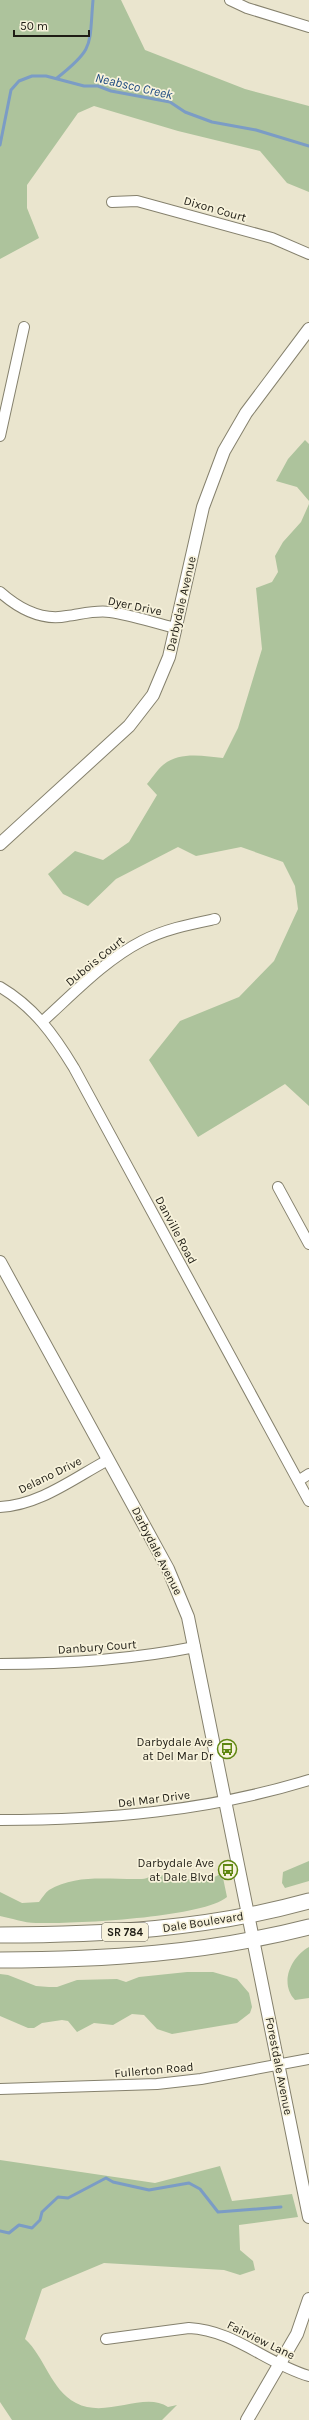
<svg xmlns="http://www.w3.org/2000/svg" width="309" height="2420" viewBox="0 0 309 2420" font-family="Karla,sans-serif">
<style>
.green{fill:#adc39c}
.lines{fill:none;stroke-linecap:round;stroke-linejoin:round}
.stream{stroke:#7b9cc5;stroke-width:3}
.minor-casing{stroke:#85816d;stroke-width:12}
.tertiary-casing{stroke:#85816d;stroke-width:14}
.primary-casing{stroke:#85816d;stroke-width:17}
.minor{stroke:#fff;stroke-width:10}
.tertiary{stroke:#fff;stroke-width:12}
.primary{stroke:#fff;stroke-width:15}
.labels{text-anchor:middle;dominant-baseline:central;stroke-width:3.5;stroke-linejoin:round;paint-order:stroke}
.shield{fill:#f7f2db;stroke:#605d50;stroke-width:1}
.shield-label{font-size:11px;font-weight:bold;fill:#1f1d15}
.street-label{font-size:12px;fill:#1f1d15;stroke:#f7f2db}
.poi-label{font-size:12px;fill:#1f1d15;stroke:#f7f2db;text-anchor:end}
.water-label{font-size:13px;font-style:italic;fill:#214d82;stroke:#f7f2db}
</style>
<rect width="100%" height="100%" fill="#eae5ce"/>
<!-- green -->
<path class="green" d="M 0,0 L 121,0 L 145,50 L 245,89 L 309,106 L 309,192 L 287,183 L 260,151 L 178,131 L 94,106 L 78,113 L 27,185 L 27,208 L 39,238 L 0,259 Z
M 305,440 L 309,444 L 309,501 L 297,487 L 276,481 L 288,459 Z
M 309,504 L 309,1106 L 285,1084 L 198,1137 L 149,1060 L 180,1021 L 239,997 L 274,961 L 298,909 L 295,886 L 283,862 L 241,847 L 196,856 L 178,847 L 116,879 L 88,906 L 63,894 L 48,874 L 75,851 L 103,860 L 129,842 L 157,795 L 147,784 C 152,778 157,770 163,765 C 179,751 204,756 223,758 L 238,728 L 262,649 L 256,588 L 272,582 L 278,572 L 275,556 L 283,542 L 301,522 Z
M 309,1861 L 309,1881 L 285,1888 L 282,1883 L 283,1872 Z
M 222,1873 L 227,1897 C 202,1918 72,1924 36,1923 C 24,1923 11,1918 0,1916 L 0,1892 L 22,1903 L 39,1902 C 42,1898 45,1893 49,1890 C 77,1873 112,1880 142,1879 C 148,1879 154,1874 160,1875 C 182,1876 201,1887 222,1873 Z
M 309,1947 L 309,1998 L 295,2000 C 279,1983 291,1957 309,1947 Z
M 187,1972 L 213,1972 L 237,1979 L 249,1993 L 252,2007 L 250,2013 L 237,2023 L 172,2034 L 157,2029 L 144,2015 L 132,2014 L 113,2025 L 94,2023 L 77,2032 L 68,2021 L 62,2020 L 42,2023 L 34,2028 L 28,2028 L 0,2016 L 0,1974 L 8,1975 L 36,1986 L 49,1987 L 57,1987 L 77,1980 L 117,1979 L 126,1982 L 139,1977 Z
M 0,2160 L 155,2183 L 220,2166 L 232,2201 L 292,2194 L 298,2217 L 239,2225 L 240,2250 L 253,2261 L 255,2270 L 240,2275 L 224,2270 L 104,2263 L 42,2289 L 25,2339 C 45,2357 50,2389 76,2403 C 106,2419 144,2391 168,2407 L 177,2405 L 162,2420 L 12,2420 L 0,2402 Z"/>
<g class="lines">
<!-- stream -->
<path class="stream" d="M 57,78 C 95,48 89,46 93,0
M 0,145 L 11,90 L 19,81 L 32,76 L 46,76 L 84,86 L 98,86 L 111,91 L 170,102 L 185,112 L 212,122 L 256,130 L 309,146
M 0,2231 L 9,2233 L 19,2225 L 32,2228 L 40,2220 L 42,2212 L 58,2197 L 68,2198 L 106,2178 L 113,2182 L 149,2190 L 189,2183 L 200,2189 L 218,2212 L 281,2207"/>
<defs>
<path id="minor" d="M 230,0 L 247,8 L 309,27
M 112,202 L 137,201 L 272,238 L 309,254
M 0,436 L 24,327
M 0,592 C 18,608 42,621 67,616 C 82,614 95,610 110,612 C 132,615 154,623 176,628
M 0,987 C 34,1007 54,1035 74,1068 L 309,1501
M 43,1021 C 74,993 105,960 142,941 C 165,929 191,924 215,919
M 278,1187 L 309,1244
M 298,1481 L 309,1474
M 0,1507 C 40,1505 74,1478 108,1460
M 0,1664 C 66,1664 130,1660 195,1647
M 0,1820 C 105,1820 208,1811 309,1780
M 0,2089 L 157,2084 L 201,2079 L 309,2059
M 106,2339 L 189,2328 C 234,2330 267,2364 309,2376"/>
<path id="tertiary" d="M 0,844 L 129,726 L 153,695 L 169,657 L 203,507 L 224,451 L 246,413 L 309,329
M 0,1262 L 168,1569 L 188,1617 L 309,2217
M 247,2420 L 297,2334 L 309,2299"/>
<path id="primary" d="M 0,1935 C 104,1935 208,1929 309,1901
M 0,1960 C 105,1960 207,1953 309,1927"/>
</defs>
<!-- minor casing -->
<use href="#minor" class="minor-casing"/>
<!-- tertiary casing -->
<use href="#tertiary" class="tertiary-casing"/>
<!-- primary casing -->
<use href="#primary" class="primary-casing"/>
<!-- minor -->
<use href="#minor" class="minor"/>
<!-- tertiary -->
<use href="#tertiary" class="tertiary"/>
<!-- primary -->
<use href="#primary" class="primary"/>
</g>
<!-- icons -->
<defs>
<symbol id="bus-ring" viewBox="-11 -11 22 22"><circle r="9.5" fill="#f7f2db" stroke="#5f8711" stroke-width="1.5"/><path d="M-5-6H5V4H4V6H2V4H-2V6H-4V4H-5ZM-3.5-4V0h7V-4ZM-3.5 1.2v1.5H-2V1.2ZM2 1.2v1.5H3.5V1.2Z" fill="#5f8711"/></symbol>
</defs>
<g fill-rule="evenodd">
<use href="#bus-ring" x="216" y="1738" width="22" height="22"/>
<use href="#bus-ring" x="217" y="1859" width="22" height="22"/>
</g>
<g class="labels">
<!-- shield labels -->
<rect class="shield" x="102" y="1923" width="46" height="18" rx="3"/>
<g class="shield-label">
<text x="125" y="1932">SR 784</text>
</g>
<!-- street labels -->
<g class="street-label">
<text transform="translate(215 209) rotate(16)">Dixon Court</text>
<text transform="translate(181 604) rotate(-77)">Darbydale Avenue</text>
<text transform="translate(135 606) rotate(12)">Dyer Drive</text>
<text transform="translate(95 961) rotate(-39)">Dubois Court</text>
<text transform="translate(176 1230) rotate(62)">Danville Road</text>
<text transform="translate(50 1475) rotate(-26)">Delano Drive</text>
<text transform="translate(157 1551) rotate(63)">Darbydale Avenue</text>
<text transform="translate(97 1647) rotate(-4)">Danbury Court</text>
<text transform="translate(154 1799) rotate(-7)">Del Mar Drive</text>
<text transform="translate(203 1922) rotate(-9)">Dale Boulevard</text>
<text transform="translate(279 2066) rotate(79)">Forestdale Avenue</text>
<text transform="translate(154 2070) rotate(-5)">Fullerton Road</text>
<text transform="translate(261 2340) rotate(26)">Fairview Lane</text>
</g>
<!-- poi labels -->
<g class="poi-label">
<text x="213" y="1742">Darbydale Ave<tspan x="213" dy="14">at Del Mar Dr</tspan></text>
<text x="214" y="1863">Darbydale Ave<tspan x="214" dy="14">at Dale Blvd</tspan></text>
</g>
<!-- water labels -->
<g class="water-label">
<text transform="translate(134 86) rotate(13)">Neabsco Creek</text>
</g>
</g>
<!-- scale -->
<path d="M14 30v6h75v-6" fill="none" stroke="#1f1d15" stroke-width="2"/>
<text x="20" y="30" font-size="12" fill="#1f1d15" stroke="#f7f2db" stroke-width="3" paint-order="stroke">50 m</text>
</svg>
